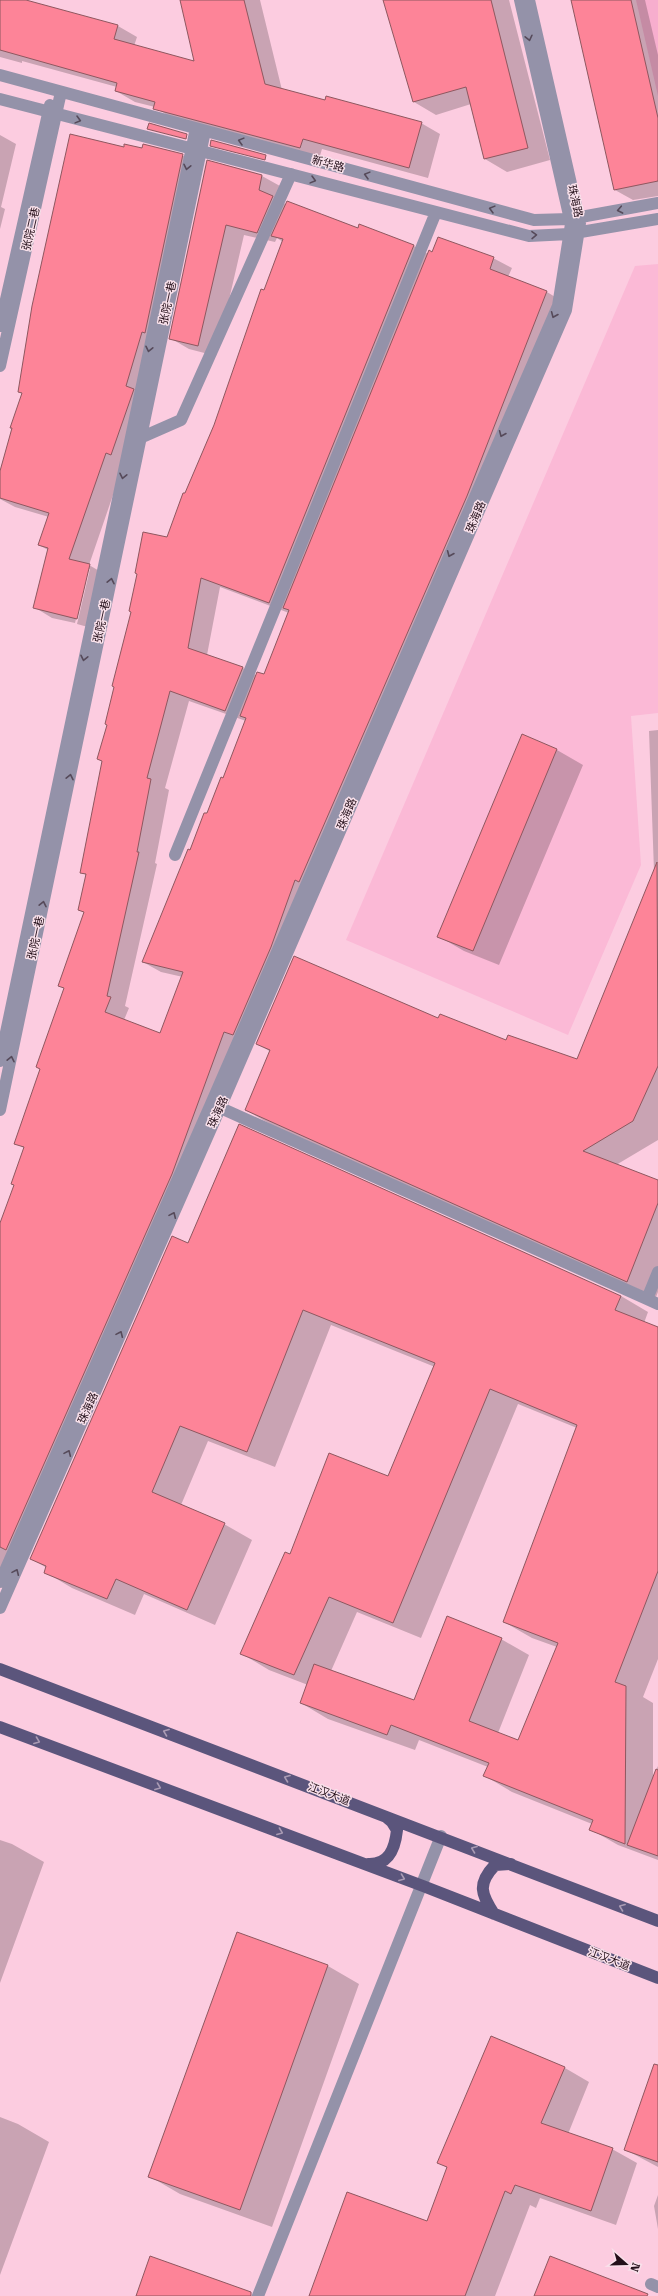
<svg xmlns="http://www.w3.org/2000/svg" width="658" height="2296" viewBox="0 0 658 2296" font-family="'Roboto Serif','Noto Sans SC',serif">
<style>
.built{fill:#fbb9d6}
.green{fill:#f7aece}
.shadow{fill:#0003;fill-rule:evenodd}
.building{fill:#fd8498;stroke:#8e575f}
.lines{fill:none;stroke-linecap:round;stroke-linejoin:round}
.minor{stroke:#9492a9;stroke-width:12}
.major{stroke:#5b557c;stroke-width:12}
.oneway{stroke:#564a5a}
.oneway2{stroke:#aa9bb4}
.labels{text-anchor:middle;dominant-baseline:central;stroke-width:3;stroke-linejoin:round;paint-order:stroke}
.street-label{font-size:11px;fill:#230f19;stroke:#f9e1eb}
</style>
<rect width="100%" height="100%" fill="#fccce0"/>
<!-- built -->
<path class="built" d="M 658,264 L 658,713 L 631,716 L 641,865 L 568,1035 L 346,940 L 635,266 Z"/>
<!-- green -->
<path class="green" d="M 636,0 L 658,0 L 658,96 Z"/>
<!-- shadow -->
<path class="shadow" d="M 0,0 L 22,0 L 118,26 L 137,37 L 134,46 L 196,62 L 181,0 L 260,0 L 282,90 L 421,123 L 440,134 L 428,178 L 322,149 L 319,159 L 173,119 L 155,107 L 135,102 L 116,91 L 117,87 L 22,61 L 22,63 L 0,57 Z
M 384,0 L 509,0 L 550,160 L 507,172 L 485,159 L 471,104 L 436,115 L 414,102 Z
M 573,0 L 645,0 L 658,55 L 658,196 L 633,200 L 615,190 Z
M 0,135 L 16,144 L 1,207 L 5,209 L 0,229 Z
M 125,148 L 182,155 L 201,166 L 124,463 L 89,565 L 108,576 L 95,629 L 77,624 L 90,569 L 88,569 L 75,623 L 52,618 L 34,607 L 48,550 L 39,545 L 49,517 L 15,507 L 0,499 L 0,481 L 23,394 L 19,392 Z
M 207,161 L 262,176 L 280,186 L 277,199 L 287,205 L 358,229 L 359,226 L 414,246 L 428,254 L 493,258 L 512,268 L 508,277 L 547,292 L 565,303 L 7,1590 L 0,1587 L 0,1237 L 24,1148 L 15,1143 L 41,1069 L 65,989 L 60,986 L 85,913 L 79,910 L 86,875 L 81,872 L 168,538 L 215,426 L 283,242 L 277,238 L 275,242 L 244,235 L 216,356 L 189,349 L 170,338 ZM 220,587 L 289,613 L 264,675 L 257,676 L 243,668 L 207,655 ZM 189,701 L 246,721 L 224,780 L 190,851 L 143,962 L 161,972 L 183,977 L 161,1034 L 124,1020 L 129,1008 L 125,1006 L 157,864 L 155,863 L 169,790 L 165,788 Z
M 658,730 L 658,1140 L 616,1165 L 658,1181 L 658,1292 L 656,1297 L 275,1127 L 246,1110 L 271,1052 L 257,1044 L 439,1019 L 506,1042 L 578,1061 L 654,871 L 649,731 Z
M 522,736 L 557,750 L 583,765 L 499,965 L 464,951 L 438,936 Z
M 189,1244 L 621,1296 L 648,1312 L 644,1323 L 658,1328 L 658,1659 L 643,1697 L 653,1703 L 653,1778 L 658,1766 L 658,1860 L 618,1845 L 590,1829 L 592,1824 L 512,1792 L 485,1776 L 488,1767 L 419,1740 L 415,1750 L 328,1719 L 301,1703 L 308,1685 L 269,1670 L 242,1654 L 291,1555 L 389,1478 L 435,1367 L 331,1325 L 275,1467 L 208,1441 L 181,1505 L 224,1524 L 252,1540 L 215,1625 L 144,1594 L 135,1615 L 72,1588 L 45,1572 L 47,1568 L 31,1559 ZM 518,1404 L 577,1428 L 504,1622 L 532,1638 L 557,1647 L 519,1742 L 498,1733 L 529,1655 L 501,1639 L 415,1702 L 331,1671 L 357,1612 L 421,1638 Z
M 0,1840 L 12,1844 L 44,1862 L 0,1983 Z
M 328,1966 L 359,1984 L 272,2227 L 180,2194 L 149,2176 Z
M 565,2068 L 589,2082 L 568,2134 L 612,2149 L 637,2163 L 616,2225 L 540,2198 L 536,2208 L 530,2205 L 495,2296 L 310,2296 L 427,2222 L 448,2168 L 439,2163 Z
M 658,2099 L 658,2167 L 626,2150 Z
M 0,2117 L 18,2124 L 49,2142 L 0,2275 Z
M 658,2195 L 658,2229 L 654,2206 Z"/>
<!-- building -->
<path class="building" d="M 0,0 L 26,0 L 118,25 L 114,39 L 194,61 L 180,0 L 244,0 L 265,84 L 325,100 L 326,96 L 422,122 L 409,168 L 303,139 L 300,148 L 153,109 L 155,102 L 115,91 L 117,83 L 0,50 Z
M 383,0 L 491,0 L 528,148 L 484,159 L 466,87 L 413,102 Z
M 571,0 L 631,0 L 658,118 L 658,181 L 614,190 Z
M 149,123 L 187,134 L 186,139 L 147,129 Z
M 70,134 L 124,147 L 124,144 L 142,148 L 143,144 L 183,154 L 145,333 L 142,332 L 126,386 L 134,389 L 111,455 L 106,453 L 69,559 L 90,564 L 77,619 L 33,608 L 48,548 L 38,545 L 49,513 L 0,498 L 0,471 L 12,428 L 10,428 L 22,393 L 18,392 L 32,306 Z
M 211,140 L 266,155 L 265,160 L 210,146 Z
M 207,160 L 262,175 L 259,190 L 273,196 L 257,233 L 226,225 L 198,346 L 169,339 Z
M 287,201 L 358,228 L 359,224 L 414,245 L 269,603 L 201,578 L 188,648 L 243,667 L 225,711 L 170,691 L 147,778 L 151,779 L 137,852 L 139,852 L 107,996 L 111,997 L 105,1012 L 160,1033 L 183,972 L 142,962 L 188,849 L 190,850 L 204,813 L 207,813 L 221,777 L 223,778 L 246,718 L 240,716 L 257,672 L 264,674 L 289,610 L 283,608 L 429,250 L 432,252 L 438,237 L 494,257 L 490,269 L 547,291 L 467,496 L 299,882 L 295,880 L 271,947 L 233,1035 L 224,1032 L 172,1174 L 6,1550 L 0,1547 L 0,1223 L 14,1185 L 11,1184 L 24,1147 L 14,1144 L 40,1069 L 36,1067 L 64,988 L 58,986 L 84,912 L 78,910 L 86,874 L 80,873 L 102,761 L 97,759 L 107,725 L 105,724 L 114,687 L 112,686 L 131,612 L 129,611 L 137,574 L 135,573 L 143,532 L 167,537 L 183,493 L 185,493 L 214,425 L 261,289 L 264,290 L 283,239 L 271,236 Z
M 522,734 L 557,749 L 473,951 L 437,937 Z
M 657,862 L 658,1066 L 633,1121 L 583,1151 L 658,1180 L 658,1203 L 627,1282 L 245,1110 L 270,1050 L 256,1044 L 294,956 L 438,1018 L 440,1014 L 506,1040 L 508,1035 L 577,1059 Z
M 239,1124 L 621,1296 L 615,1310 L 658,1327 L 658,1571 L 615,1682 L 626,1686 L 625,1844 L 589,1830 L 593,1820 L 483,1776 L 489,1763 L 391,1725 L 387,1735 L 300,1703 L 314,1664 L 414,1700 L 447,1616 L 502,1638 L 469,1721 L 518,1740 L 558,1643 L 503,1622 L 577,1425 L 490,1389 L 393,1623 L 329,1597 L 294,1675 L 240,1654 L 285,1552 L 290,1554 L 329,1453 L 388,1476 L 435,1363 L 303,1310 L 247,1452 L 180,1426 L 152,1492 L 225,1523 L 187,1610 L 116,1579 L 107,1599 L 44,1573 L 46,1566 L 30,1559 L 172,1236 L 188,1243 Z
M 656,1769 L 658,1770 L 658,1856 L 627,1845 Z
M 237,1932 L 328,1965 L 240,2210 L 148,2177 Z
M 491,2036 L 565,2067 L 541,2123 L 613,2148 L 591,2211 L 515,2185 L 511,2194 L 505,2191 L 465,2296 L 309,2296 L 347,2192 L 427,2221 L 447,2167 L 437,2163 Z
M 654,2064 L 658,2065 L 658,2162 L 624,2150 Z
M 150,2256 L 251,2292 L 251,2296 L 136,2296 Z
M 550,2256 L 648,2294 L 647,2296 L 534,2296 Z"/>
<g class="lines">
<!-- minor -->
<path class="minor" d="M 0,75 L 534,220 L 570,219 L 658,203
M 0,99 L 529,236 L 569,234 L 658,219
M 0,326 L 50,105
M 0,366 L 61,92
M 140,438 L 181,420 L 291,174
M 175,855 L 436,212
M 0,1061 L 196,128
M 214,1105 L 647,1299 L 658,1272
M 0,1110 L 205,131
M 647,1299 L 658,1304
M 0,1582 L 211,1104 L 558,306 L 571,224 L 520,0
M 0,1608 L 220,1108 L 566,310 L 580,223 L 529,0
M 651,2284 L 658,2287
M 258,2296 L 441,1836"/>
<!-- major -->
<path class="major" d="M 0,1669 L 658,1921
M 0,1727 L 423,1886 L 658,1978
M 368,1864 C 389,1865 395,1849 397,1830 L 392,1822 L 386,1817
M 494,1914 C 481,1894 477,1884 495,1865 L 511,1864"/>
</g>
<!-- one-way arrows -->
<defs><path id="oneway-chevron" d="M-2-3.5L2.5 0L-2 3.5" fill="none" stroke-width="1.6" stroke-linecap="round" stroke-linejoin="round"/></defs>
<g class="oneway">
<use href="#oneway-chevron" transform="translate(529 38) rotate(77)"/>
<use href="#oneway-chevron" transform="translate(78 120) rotate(15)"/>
<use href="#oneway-chevron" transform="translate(241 141) rotate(-165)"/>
<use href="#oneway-chevron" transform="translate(187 167) rotate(102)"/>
<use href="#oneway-chevron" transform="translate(367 175) rotate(-165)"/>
<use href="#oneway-chevron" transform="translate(313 180) rotate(15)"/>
<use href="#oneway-chevron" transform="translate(492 209) rotate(-165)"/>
<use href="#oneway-chevron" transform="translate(620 210) rotate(169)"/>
<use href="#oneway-chevron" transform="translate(534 235) rotate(-1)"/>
<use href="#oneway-chevron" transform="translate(554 315) rotate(113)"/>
<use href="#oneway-chevron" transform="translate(149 349) rotate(102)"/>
<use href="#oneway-chevron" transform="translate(502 434) rotate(113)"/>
<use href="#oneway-chevron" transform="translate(123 476) rotate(102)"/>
<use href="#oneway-chevron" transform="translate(450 554) rotate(113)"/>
<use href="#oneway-chevron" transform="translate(111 581) rotate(-78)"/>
<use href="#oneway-chevron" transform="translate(84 658) rotate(102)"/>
<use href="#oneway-chevron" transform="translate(70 777) rotate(-78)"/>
<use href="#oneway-chevron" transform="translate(43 904) rotate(-78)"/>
<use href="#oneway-chevron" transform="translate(11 1059) rotate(-78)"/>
<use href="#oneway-chevron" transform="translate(173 1215) rotate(-66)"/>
<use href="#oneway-chevron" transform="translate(120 1334) rotate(-66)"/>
<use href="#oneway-chevron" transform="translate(68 1453) rotate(-66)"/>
<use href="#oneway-chevron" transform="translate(16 1572) rotate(-66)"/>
</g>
<g class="oneway2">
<use href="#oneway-chevron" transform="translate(166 1732) rotate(-159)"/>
<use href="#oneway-chevron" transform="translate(37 1741) rotate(21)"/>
<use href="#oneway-chevron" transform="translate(287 1778) rotate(-159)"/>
<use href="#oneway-chevron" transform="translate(158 1787) rotate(21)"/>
<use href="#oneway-chevron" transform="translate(280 1832) rotate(21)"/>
<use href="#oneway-chevron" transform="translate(474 1849) rotate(-159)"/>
<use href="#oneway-chevron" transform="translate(402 1878) rotate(21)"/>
<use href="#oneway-chevron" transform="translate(622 1907) rotate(-159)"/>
</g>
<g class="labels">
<!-- street labels -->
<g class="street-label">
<text transform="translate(328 164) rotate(15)">新华路</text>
<text transform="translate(575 201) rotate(77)">珠海路</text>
<text transform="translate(31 229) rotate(-77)">张院二巷</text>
<text transform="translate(168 303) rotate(-78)">张院一巷</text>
<text transform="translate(476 517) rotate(-67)">珠海路</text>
<text transform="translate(102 621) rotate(-78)">张院一巷</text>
<text transform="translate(347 814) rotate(-67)">珠海路</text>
<text transform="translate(36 938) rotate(-78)">张院一巷</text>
<text transform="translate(218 1112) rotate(-66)">珠海路</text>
<text transform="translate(88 1408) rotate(-66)">珠海路</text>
<text transform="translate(329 1794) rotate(21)">江汉大道</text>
<text transform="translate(609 1959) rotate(21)">江汉大道</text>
</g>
</g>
<!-- north arrow -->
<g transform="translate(626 2264) rotate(110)" stroke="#f9e1eb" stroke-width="3" paint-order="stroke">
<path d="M0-3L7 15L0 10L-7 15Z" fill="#230f19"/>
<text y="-6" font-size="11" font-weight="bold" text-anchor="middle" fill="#230f19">N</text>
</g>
</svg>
